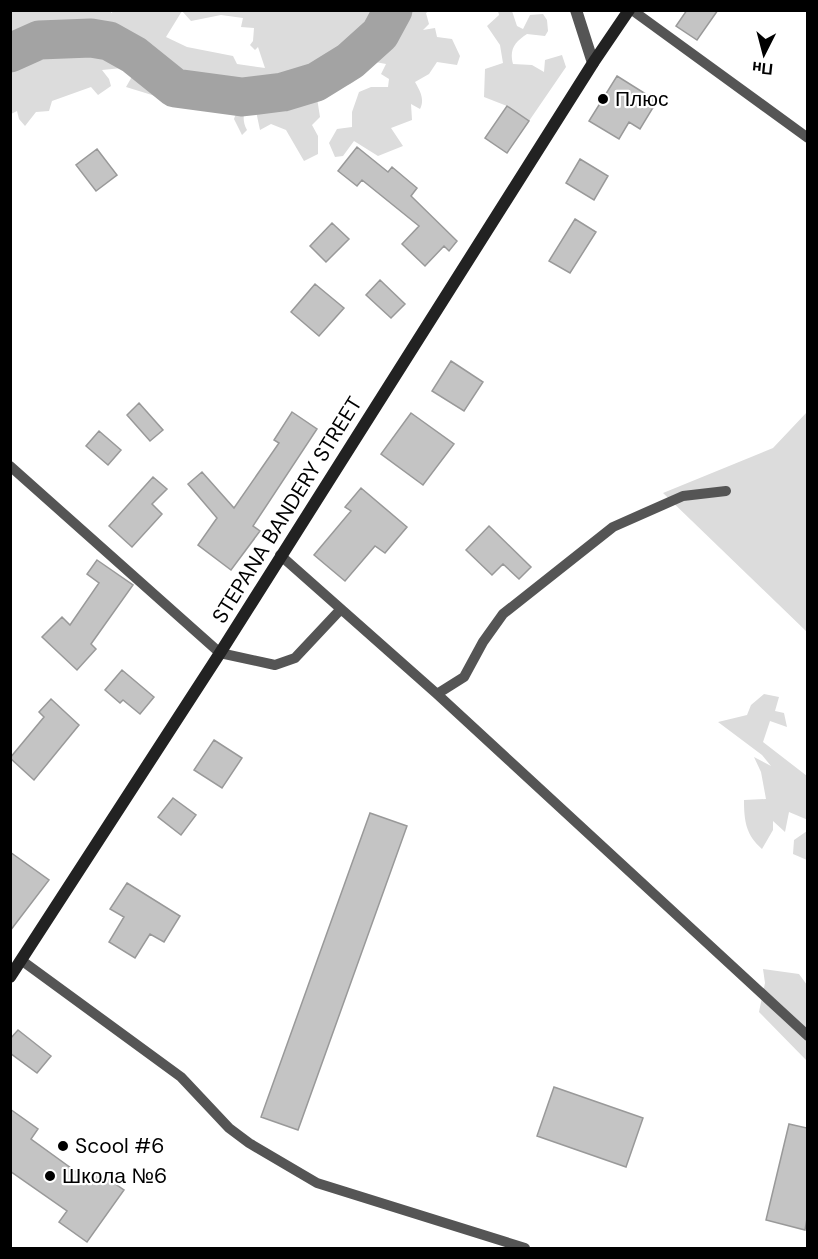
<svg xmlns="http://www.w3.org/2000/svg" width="818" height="1259" viewBox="0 0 818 1259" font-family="'DM Sans',sans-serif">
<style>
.green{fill:#dcdcdc;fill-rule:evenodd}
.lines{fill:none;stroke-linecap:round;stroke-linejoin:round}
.river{stroke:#a3a3a3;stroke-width:39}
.building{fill:#c4c4c4;stroke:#999;stroke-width:1.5}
.service{stroke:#555;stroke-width:10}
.minor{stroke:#555;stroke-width:12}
.secondary{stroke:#222;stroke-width:12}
.poi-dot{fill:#000;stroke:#fff;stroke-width:2}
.labels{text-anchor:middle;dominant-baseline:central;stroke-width:4.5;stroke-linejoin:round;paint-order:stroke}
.poi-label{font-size:21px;fill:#000;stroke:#fff;text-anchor:start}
.street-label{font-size:21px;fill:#000;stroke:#fff}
</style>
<rect width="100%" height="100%" fill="#fff"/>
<!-- green -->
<path class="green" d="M 111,10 L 111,13 L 116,10 L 429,11 L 426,13 L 429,24 L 423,30 L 435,28 L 437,37 L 452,39 L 460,56 L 457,65 L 437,62 L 429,74 L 415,82 C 420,91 425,99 420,109 L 411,104 L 412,120 L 391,128 L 403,146 L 378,156 L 354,141 L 343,156 L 335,157 L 329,143 L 337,129 L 352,127 L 352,112 L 359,92 L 371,87 L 388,87 L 389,79 L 381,74 L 386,64 L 365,60 C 358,89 347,85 320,89 L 317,98 L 320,117 L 312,125 L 318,136 L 318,154 L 304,161 L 286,130 L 271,124 L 260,130 L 253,97 C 245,107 240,118 247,130 L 242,135 L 234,119 L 240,102 L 240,90 L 223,101 L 199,85 L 178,103 L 126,87 L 134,73 L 122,68 L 102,70 L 109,79 L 111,86 L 98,95 L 91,87 L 52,101 L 49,111 L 36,112 L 25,126 L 19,119 L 17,111 L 11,114 L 11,11 ZM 182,11 L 191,21 L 221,15 L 243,18 L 241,27 L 254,28 L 253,41 L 250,45 L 255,50 L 258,47 L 265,68 L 237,64 L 233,56 L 187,47 L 166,37 ZM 347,50 L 353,65 L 327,76 L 306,76 Z
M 498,11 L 512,11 L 517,26 L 523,29 L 530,15 L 543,14 L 547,20 L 548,31 L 545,36 L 527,34 C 515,42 509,49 513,64 L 532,65 L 544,72 L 545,60 L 562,55 L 566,67 L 529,121 L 507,106 L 484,97 L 485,69 L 503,63 L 500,45 L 487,26 L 499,15 Z
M 807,412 L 807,632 L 663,493 L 773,448 Z
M 764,694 L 779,697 L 775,711 L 784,713 L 787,727 L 770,721 L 763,742 L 807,776 L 808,820 L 789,812 L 785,832 L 773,821 L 773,830 L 762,849 C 746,835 744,821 744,800 L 766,799 L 761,772 L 754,757 L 771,766 L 762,755 L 718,722 L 747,715 L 751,705 Z
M 807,831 L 807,860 L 793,854 L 794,840 Z
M 763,969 L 799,974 L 807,985 L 807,1061 L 759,1012 L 765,983 Z"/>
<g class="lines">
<!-- river -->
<path class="river" d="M 10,53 L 39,40 L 91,38 L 109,41 L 134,55 L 175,88 L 242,97 L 283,92 L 316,82 L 350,61 L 380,34 L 393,10"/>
</g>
<!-- building -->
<path class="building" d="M 687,10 L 718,10 L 697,40 L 676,26 Z
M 617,76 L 657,101 L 640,129 L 629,122 L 619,139 L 589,121 Z
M 507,106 L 529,121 L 507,153 L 485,138 Z
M 357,147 L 388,172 L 392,167 L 417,188 L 411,196 L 457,241 L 449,251 L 444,246 L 425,266 L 402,244 L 419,226 L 362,180 L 357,186 L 338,171 Z
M 97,149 L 117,175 L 96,191 L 76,165 Z
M 580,159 L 608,176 L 594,200 L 566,183 Z
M 575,219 L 596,232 L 570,273 L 549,261 Z
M 332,223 L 349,239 L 326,262 L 310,246 Z
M 380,280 L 405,304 L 391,318 L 366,295 Z
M 315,284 L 344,308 L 319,336 L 291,312 Z
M 451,361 L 483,382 L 464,411 L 432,391 Z
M 139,403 L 163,430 L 150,441 L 127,415 Z
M 292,412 L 317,429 L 253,526 L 260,531 L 231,570 L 198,545 L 217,518 L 188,484 L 202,472 L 234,508 L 279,443 L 274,440 Z
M 411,413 L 454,444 L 423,485 L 381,454 Z
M 99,431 L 121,450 L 108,465 L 86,446 Z
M 153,477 L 167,489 L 152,504 L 162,514 L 132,547 L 109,526 Z
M 361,488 L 407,527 L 385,553 L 375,546 L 345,581 L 314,555 L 351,511 L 345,507 Z
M 489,526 L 531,567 L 519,579 L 503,564 L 492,575 L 466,550 Z
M 97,560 L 133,585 L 91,644 L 96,649 L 77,670 L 42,637 L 62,617 L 70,625 L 99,583 L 87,574 Z
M 122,670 L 154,697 L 140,714 L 123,700 L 120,703 L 105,690 Z
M 51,699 L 79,725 L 34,780 L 10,758 L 44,717 L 39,712 Z
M 214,740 L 242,758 L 222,788 L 194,770 Z
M 173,798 L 196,815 L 181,835 L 158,817 Z
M 370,813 L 407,826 L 298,1130 L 261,1117 Z
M 10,852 L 49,880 L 10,931 Z
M 127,883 L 180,916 L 164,942 L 150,934 L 135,958 L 109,942 L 124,917 L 110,909 Z
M 18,1030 L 51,1056 L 37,1073 L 10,1053 L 10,1039 Z
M 554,1087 L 643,1118 L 626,1167 L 537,1136 Z
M 10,1109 L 38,1129 L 31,1139 L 89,1181 L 96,1171 L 124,1190 L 87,1242 L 59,1222 L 67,1211 L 10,1171 Z
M 789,1124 L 807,1128 L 807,1218 L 805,1230 L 766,1220 Z"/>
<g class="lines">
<!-- service -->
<path class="service" d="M 632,10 L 808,138
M 10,466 L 220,653 L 275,665 L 295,658 L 341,609
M 280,555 L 437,694 L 808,1036
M 437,694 L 464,677 L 483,642 L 503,614 L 613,527 L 683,496 L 726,491
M 21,960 L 181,1077 L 229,1128 L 249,1143 L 317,1183 L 525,1248"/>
<!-- minor -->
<path class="minor" d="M 576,10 L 593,63"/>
<!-- secondary -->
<path class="secondary" d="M 10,977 L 220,653 L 593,63 L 629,10"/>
</g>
<!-- markers -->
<g class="poi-dot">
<circle cx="603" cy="99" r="6"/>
<circle cx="63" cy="1146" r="6"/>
<circle cx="50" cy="1176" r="6"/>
</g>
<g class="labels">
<!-- poi labels -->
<g class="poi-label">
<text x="615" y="99">Плюс</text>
<text x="75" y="1146">Scool #6</text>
<text x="62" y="1176">Школа №6</text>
</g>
<!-- street labels -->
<g class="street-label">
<text transform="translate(287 510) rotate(-58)">STEPANA BANDERY STREET</text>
</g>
</g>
<!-- border -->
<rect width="818" height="1259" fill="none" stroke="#000000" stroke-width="24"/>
<!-- north arrow -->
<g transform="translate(764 54) rotate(186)" stroke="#ffffff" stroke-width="4.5" paint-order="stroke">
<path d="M0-4.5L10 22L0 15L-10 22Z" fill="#000000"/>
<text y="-9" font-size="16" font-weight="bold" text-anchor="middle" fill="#000000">Пн</text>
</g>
</svg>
